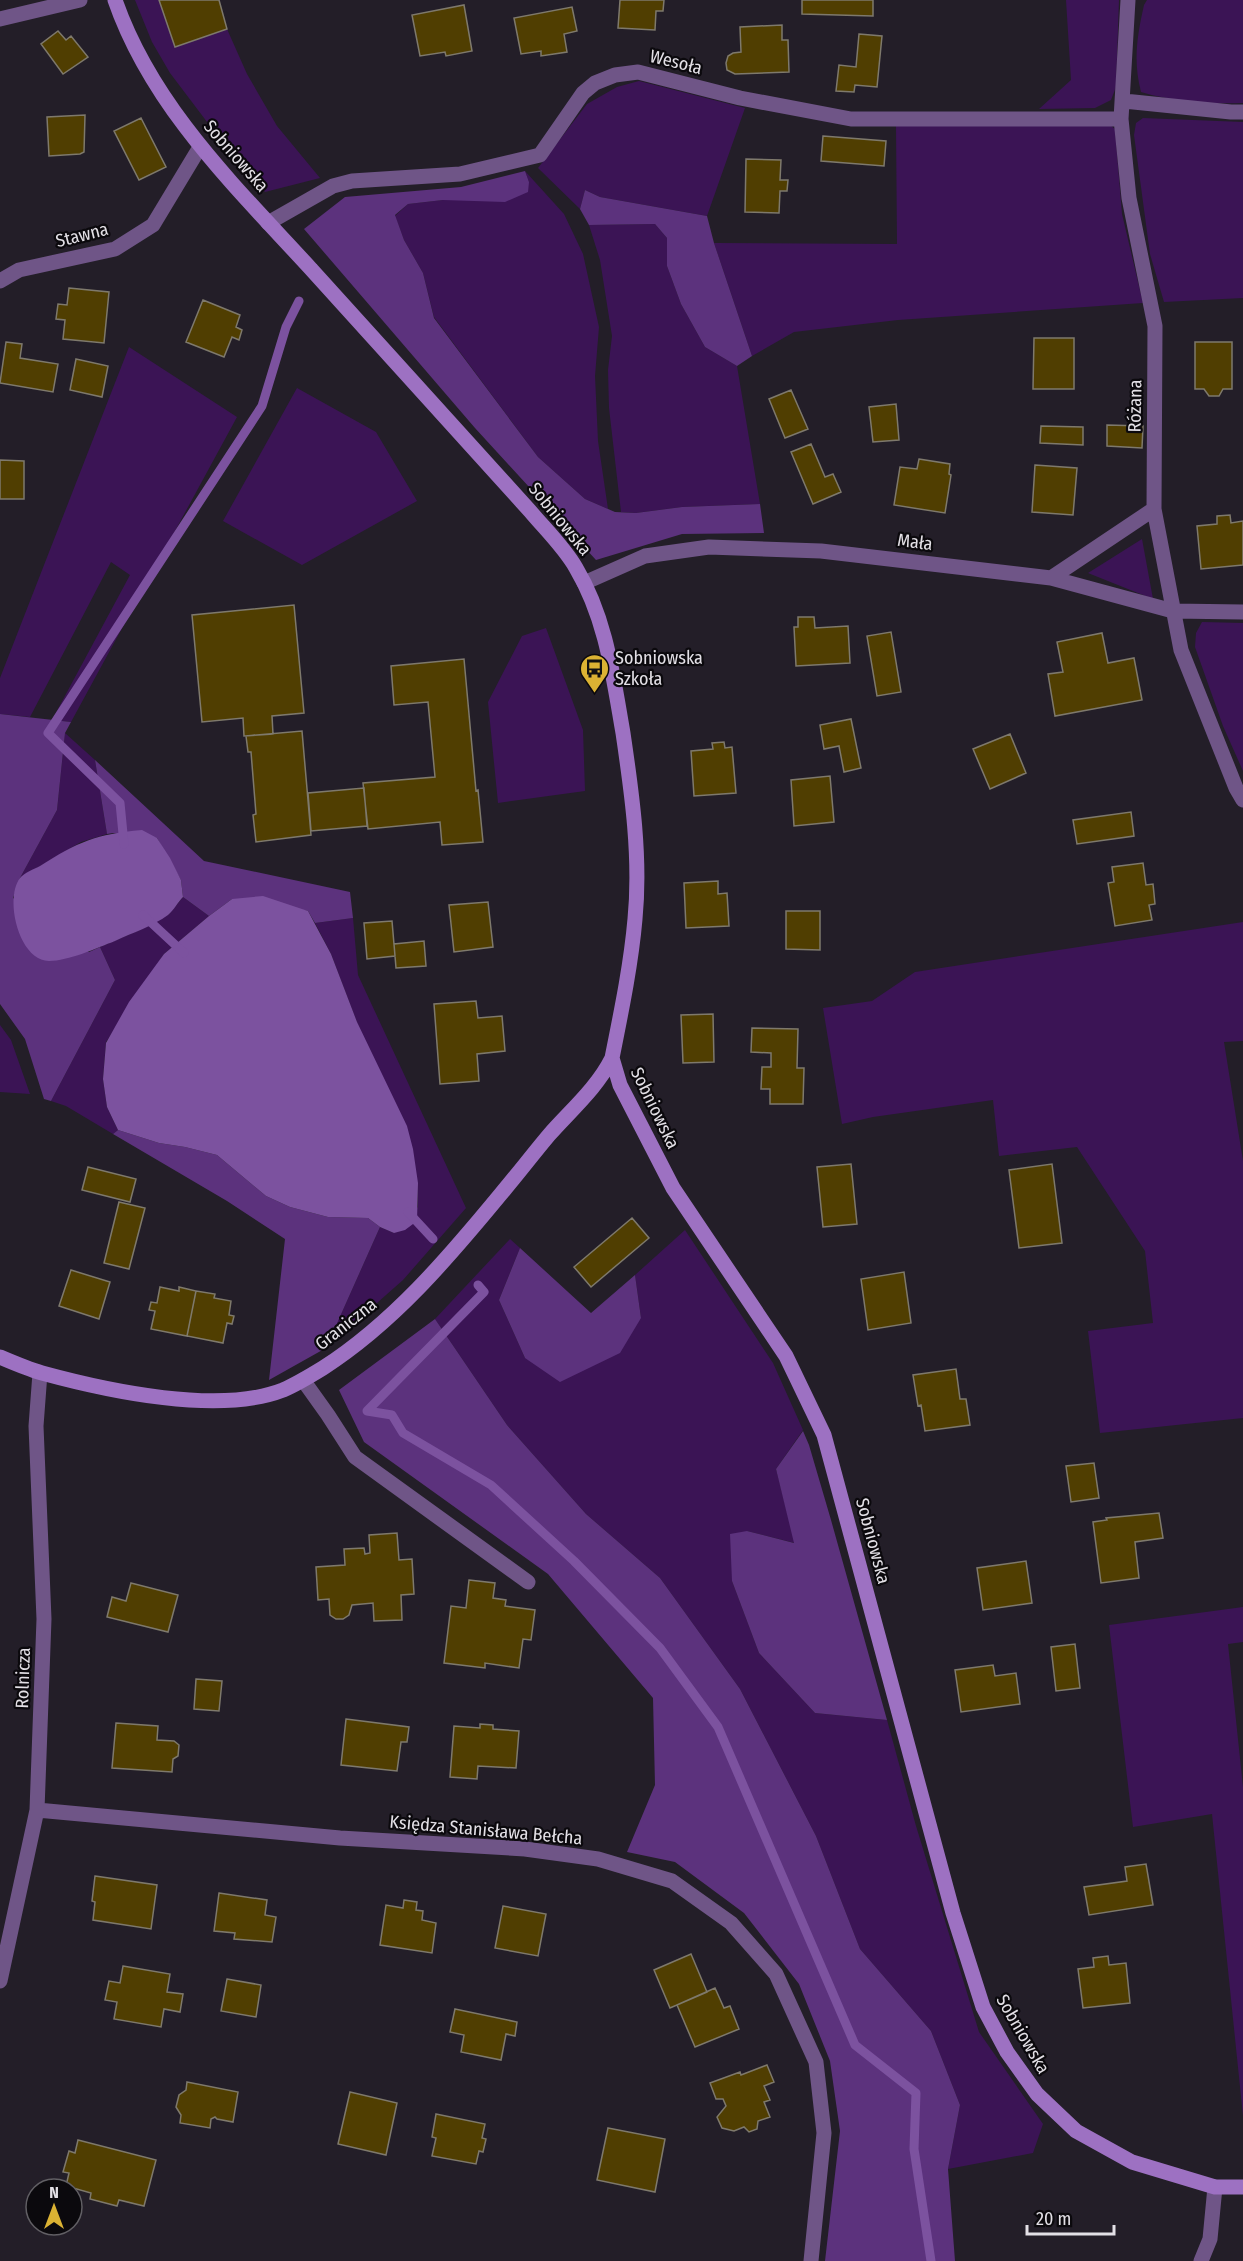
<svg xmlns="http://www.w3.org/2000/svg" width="1243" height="2261" viewBox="0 0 1243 2261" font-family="'Fira Sans Condensed',sans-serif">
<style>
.green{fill:#3b1455}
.forest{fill:#5c327d}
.water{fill:#7c529f}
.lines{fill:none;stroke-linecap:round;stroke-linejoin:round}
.stream{stroke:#7c529f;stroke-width:9}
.building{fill:#503e01;stroke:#7e796c;stroke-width:1.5}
.street{stroke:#6f5587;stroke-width:15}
.secondary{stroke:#9d71c2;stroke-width:15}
.labels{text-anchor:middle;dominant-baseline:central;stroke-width:4.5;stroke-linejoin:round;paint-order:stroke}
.street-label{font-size:18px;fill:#e3e0e6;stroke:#0b090d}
.poi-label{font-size:18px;fill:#e3e0e6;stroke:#0b090d;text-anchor:start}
</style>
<rect width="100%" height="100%" fill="#231e28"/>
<!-- green -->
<path class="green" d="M 135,0 L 159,0 L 175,47 L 227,29 L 247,74 L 277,126 L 320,178 L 265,192 L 229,151 L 170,73 L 152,42 Z
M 1066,0 L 1119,0 L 1116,87 L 1111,100 L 1095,108 L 1039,109 L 1071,80 Z
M 1147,0 L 1243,0 L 1243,103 C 1209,104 1174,102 1141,92 C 1133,61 1137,36 1144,5 Z
M 639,81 L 745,108 L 707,216 L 600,197 L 585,190 L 580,209 L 538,168 L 587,104 L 617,87 Z
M 1143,118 L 1243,122 L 1243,298 L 1164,302 L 1150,254 L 1134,135 L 1136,123 Z
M 1110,125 L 1115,129 L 1122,214 L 1143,303 L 898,320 L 794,332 L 752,356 L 714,243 L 897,244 L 896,126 Z
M 525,171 L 564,214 L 583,254 L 599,327 L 595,376 L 598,441 L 608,509 L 585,499 L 538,457 L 434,317 L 423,273 L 404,240 L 395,216 L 408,204 L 443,200 L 529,182 Z
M 655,224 L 667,238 L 667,266 L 681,304 L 705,347 L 737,366 L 760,504 L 682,507 L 636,513 L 621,512 L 609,408 L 608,370 L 612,336 L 600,260 L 589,225 Z
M 129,347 L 237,417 L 71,722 L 52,720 L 130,575 L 111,562 L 30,717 L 0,714 L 0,678 Z
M 297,388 L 376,432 L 417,501 L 302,565 L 223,521 Z
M 1142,539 L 1153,599 L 1088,573 Z
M 1202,622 L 1243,623 L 1243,771 L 1223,726 L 1195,647 L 1196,633 Z
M 546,628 L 583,730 L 585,791 L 498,803 L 488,702 L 522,636 Z
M 65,733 L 95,760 L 107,834 L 81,842 L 20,878 L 57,810 Z
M 183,897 L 209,916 L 164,954 L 106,1042 L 103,1079 L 107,1107 L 118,1130 L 113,1134 L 66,1106 L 51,1101 L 115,980 L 100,947 L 142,929 L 169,914 Z
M 353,918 L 358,975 L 466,1208 L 403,1280 L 326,1348 L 380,1227 L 394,1233 L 418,1207 L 418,1183 L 331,954 L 315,923 Z
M 1243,922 L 1243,1041 L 1224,1042 L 1243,1161 L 1243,1418 L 1100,1433 L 1088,1331 L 1153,1323 L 1145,1251 L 1077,1147 L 999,1156 L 993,1100 L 873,1117 L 842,1124 L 823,1008 L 872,1001 L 915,972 Z
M 0,1025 L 11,1040 L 30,1094 L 0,1092 Z
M 685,1230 L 773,1363 L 803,1430 L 776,1469 L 795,1543 L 747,1531 L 732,1581 L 759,1653 L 815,1713 L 887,1720 L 916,1826 L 979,2032 L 1043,2124 L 1033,2153 L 948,2169 L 960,2105 L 931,2031 L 860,1949 L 816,1836 L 740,1689 L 660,1578 L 586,1514 L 507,1425 L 435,1319 L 510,1239 L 520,1248 L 499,1300 L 525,1358 L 641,1318 L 635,1275 Z
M 1243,1607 L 1243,1642 L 1228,1644 L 1243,1787 L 1243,2116 L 1212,1814 L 1133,1827 L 1109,1625 Z"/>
<!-- forest -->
<path class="forest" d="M 525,171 L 529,182 L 528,192 L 505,202 L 443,200 L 408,204 L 395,215 L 404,240 L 423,273 L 434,318 L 538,457 L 585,499 L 615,512 L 636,513 L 682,507 L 760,504 L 764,533 L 682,534 L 596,560 L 475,428 L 304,229 L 345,197 L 461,187 Z
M 585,190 L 600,197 L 707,216 L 714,243 L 752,356 L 737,366 L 705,347 L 681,304 L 667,266 L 667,238 L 655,224 L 589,225 L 580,209 Z
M 0,714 L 71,722 L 65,733 L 57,810 L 20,878 L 13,898 L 89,952 L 100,947 L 115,980 L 51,1101 L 44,1099 L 25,1039 L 0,1004 Z
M 95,760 L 204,861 L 350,892 L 353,918 L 315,923 L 308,911 L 232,899 L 209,916 L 183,897 L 181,880 L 157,838 L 113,833 L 107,834 Z
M 118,1130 L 159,1143 L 185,1147 L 217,1155 L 266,1196 L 290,1207 L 328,1217 L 368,1218 L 380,1227 L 326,1348 L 269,1380 L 285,1239 L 227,1201 L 113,1134 Z
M 520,1248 L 591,1313 L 635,1275 L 641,1318 L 620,1353 L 560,1382 L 525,1358 L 499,1300 Z
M 435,1319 L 507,1425 L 586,1514 L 660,1578 L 740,1689 L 816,1836 L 860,1949 L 931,2031 L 960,2105 L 948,2169 L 955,2261 L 825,2261 L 840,2131 L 830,2061 L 799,1984 L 744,1913 L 675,1862 L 627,1852 L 655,1785 L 653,1698 L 548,1574 L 364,1442 L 339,1390 Z
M 803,1431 L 809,1445 L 831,1520 L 887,1720 L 815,1713 L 759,1653 L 732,1581 L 730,1534 L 747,1531 L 794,1543 L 776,1469 Z"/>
<!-- water -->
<path class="water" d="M 142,830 L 157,838 L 170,858 L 181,880 L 183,897 C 178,902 174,910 168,915 C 153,926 132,933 115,941 C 97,948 68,961 49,961 C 19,961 4,899 20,878 C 24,873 34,869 40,866 C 78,842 96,834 142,830 Z
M 263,896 L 308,911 L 331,954 L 357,1022 L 407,1126 L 413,1149 L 418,1183 L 417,1221 L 405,1230 L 394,1233 L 380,1227 L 368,1218 L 328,1217 L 290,1207 L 266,1196 L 217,1155 L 185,1147 L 159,1143 L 118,1130 L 107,1107 L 103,1079 L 106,1043 L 129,1002 L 164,954 L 209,916 L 232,899 Z"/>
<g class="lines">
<!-- stream -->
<path class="stream" d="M 124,844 L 120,803 L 48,733 L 262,406 L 286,327 L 299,301
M 143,915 L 184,953
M 408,1212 L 433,1239
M 478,1285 L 484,1292 L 367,1411 L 392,1415 L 403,1433 L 491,1485 L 574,1561 L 660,1648 L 718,1727 L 855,2045 L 916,2093 L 914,2149 L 931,2261"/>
</g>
<!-- building -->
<path class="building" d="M 159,0 L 219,0 L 227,29 L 175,47 Z
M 620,0 L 664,0 L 663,11 L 656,11 L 655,30 L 618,28 Z
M 802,0 L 873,0 L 873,16 L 802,14 Z
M 464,5 L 472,51 L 446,56 L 445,52 L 420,56 L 412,15 Z
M 572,7 L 577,31 L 564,34 L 567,52 L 541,56 L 541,51 L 521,54 L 514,18 Z
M 782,25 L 782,40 L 788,40 L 789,72 L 735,74 L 727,70 L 726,63 L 728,56 L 733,53 L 741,52 L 740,27 Z
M 58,31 L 66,40 L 71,36 L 88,57 L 63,74 L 41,44 Z
M 859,34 L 882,36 L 877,87 L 855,85 L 854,92 L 836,91 L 839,65 L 856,67 Z
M 85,115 L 84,152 L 80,154 L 49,156 L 47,117 Z
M 141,118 L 166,167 L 139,180 L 114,131 Z
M 823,136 L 886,141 L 884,166 L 821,161 Z
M 746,159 L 781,160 L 780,180 L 788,180 L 787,191 L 780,191 L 779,213 L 745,212 Z
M 69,288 L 109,292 L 104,343 L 63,339 L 65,320 L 56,319 L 58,304 L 67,305 Z
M 203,300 L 240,315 L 236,327 L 242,330 L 239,340 L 232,337 L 224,357 L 186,342 Z
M 1034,338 L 1074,338 L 1074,389 L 1033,389 Z
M 6,342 L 22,344 L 20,358 L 58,364 L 53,392 L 0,383 Z
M 1195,342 L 1232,342 L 1232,389 L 1223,389 L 1219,396 L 1209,396 L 1204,389 L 1195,389 Z
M 76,359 L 108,366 L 102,397 L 70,390 Z
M 791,390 L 808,429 L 785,438 L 769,399 Z
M 896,404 L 899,440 L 873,442 L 869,407 Z
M 1107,425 L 1143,426 L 1142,448 L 1107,446 Z
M 1041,426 L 1083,427 L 1083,445 L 1040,443 Z
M 811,444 L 825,477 L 833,474 L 841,492 L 813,504 L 791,452 Z
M 919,459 L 950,464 L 949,474 L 951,475 L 945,513 L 894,505 L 900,467 L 917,469 Z
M 0,460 L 24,461 L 24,499 L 0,499 Z
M 1035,465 L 1077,468 L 1073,515 L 1032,512 Z
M 1230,515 L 1231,523 L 1243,521 L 1243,565 L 1201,569 L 1197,526 L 1217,524 L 1217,516 Z
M 294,605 L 304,713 L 272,716 L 273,734 L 244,736 L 243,718 L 202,722 L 192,615 Z
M 798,617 L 814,617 L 815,628 L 848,626 L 850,663 L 796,666 L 794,627 L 798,627 Z
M 891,632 L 901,692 L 877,696 L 867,636 Z
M 1102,633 L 1108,663 L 1134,658 L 1142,700 L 1055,716 L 1048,674 L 1063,672 L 1057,642 Z
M 464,659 L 476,791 L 478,790 L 483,842 L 442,845 L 440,822 L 368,829 L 363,783 L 435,777 L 428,702 L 394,705 L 391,666 Z
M 851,719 L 861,768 L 844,772 L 839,746 L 824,749 L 820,725 Z
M 302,731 L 311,835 L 256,842 L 253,815 L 256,814 L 251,752 L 248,752 L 246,736 Z
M 1010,734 L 1026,773 L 990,789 L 973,749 Z
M 724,742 L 725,748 L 732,747 L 736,793 L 694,796 L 691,751 L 713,749 L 712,743 Z
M 830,776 L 834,822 L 794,826 L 791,780 Z
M 364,788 L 367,826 L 311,831 L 308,793 Z
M 1131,812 L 1134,836 L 1077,844 L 1073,820 Z
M 1143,863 L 1146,885 L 1153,884 L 1155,904 L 1149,905 L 1152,920 L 1115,926 L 1108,883 L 1114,882 L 1112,867 Z
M 718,881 L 718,894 L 727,893 L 729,926 L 686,928 L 684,883 Z
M 488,902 L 493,947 L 454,952 L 449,905 Z
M 786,911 L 820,911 L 820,950 L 786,949 Z
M 392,921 L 395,956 L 367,959 L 364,923 Z
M 424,941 L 426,966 L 396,968 L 394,944 Z
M 476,1001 L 478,1018 L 502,1016 L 505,1051 L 477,1054 L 479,1081 L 440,1084 L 434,1004 Z
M 713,1014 L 714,1062 L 683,1063 L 681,1015 Z
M 752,1028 L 798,1029 L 797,1068 L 804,1068 L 803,1104 L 770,1104 L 770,1089 L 761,1089 L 762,1067 L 771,1067 L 771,1053 L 751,1052 Z
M 851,1164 L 857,1224 L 823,1227 L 817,1167 Z
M 1052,1164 L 1062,1243 L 1019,1248 L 1009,1170 Z
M 88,1167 L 136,1179 L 130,1202 L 82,1190 Z
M 119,1202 L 145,1208 L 129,1269 L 104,1263 Z
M 632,1218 L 649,1238 L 591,1287 L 574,1267 Z
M 71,1270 L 110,1282 L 99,1319 L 59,1306 Z
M 904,1272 L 911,1323 L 868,1330 L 861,1279 Z
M 160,1287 L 179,1291 L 179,1287 L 196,1291 L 187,1336 L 151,1329 L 155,1311 L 149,1310 L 151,1302 L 157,1303 Z
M 196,1291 L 215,1294 L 214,1298 L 231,1301 L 229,1315 L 234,1316 L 232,1324 L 227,1323 L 223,1343 L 187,1336 Z
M 956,1369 L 960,1399 L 966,1399 L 970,1425 L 925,1431 L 921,1405 L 918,1406 L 913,1375 Z
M 1094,1463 L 1099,1498 L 1071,1502 L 1066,1466 Z
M 1159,1513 L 1163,1538 L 1135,1542 L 1139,1578 L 1101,1583 L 1093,1522 L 1107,1520 L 1106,1518 Z
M 397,1533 L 399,1560 L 412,1559 L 414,1594 L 401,1595 L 402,1620 L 374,1621 L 373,1603 L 352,1605 L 349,1615 L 343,1619 L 336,1619 L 330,1615 L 329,1599 L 318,1600 L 316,1567 L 345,1565 L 344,1549 L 364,1548 L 365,1554 L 370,1553 L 369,1535 Z
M 1026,1561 L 1032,1603 L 983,1610 L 977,1568 Z
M 469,1580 L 495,1583 L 493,1598 L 506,1600 L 505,1606 L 535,1610 L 531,1640 L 523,1639 L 519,1668 L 485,1663 L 485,1668 L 444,1663 L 451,1606 L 466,1608 Z
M 131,1583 L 178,1595 L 168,1632 L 107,1617 L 112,1597 L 126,1601 Z
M 1075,1644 L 1080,1688 L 1056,1691 L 1051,1647 Z
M 993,1665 L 995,1676 L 1016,1673 L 1020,1704 L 961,1712 L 955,1670 Z
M 196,1679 L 222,1681 L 219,1711 L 194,1709 Z
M 346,1719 L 409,1727 L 407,1742 L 401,1742 L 397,1771 L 341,1765 Z
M 116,1723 L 158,1726 L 157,1740 L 174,1741 L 179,1745 L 178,1756 L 173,1759 L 172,1772 L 112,1768 Z
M 480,1724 L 493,1725 L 493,1729 L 519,1731 L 516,1768 L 478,1766 L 477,1779 L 450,1777 L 454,1726 L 480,1728 Z
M 1146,1864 L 1153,1905 L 1089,1915 L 1084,1887 L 1127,1881 L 1125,1867 Z
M 95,1876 L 157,1885 L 151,1929 L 93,1920 L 95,1902 L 92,1901 Z
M 219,1893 L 267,1900 L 265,1915 L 276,1917 L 272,1942 L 234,1939 L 235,1933 L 214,1931 Z
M 404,1900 L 417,1902 L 416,1910 L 423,1911 L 422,1920 L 436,1923 L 432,1953 L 380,1945 L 386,1905 L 403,1908 Z
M 503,1906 L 546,1914 L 538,1956 L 495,1948 Z
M 691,1954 L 707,1992 L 670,2008 L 654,1970 Z
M 1108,1956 L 1109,1965 L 1126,1963 L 1130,2003 L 1083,2008 L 1078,1969 L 1094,1967 L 1093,1958 Z
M 123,1966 L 170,1974 L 167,1992 L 183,1994 L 180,2012 L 164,2009 L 161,2027 L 114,2019 L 117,2002 L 105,2000 L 109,1981 L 120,1983 Z
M 227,1979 L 261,1985 L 256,2017 L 221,2011 Z
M 715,1988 L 724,2008 L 730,2006 L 739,2029 L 695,2047 L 677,2005 Z
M 455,2009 L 517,2022 L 515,2036 L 506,2034 L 501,2060 L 461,2052 L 464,2035 L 450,2032 Z
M 767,2065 L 774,2082 L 764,2086 L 770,2100 L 764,2102 L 770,2117 L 758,2121 L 757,2129 L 749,2132 L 744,2127 L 734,2131 L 722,2128 L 717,2117 L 726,2106 L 723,2099 L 716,2099 L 710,2083 L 740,2072 L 741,2075 Z
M 187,2082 L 238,2092 L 233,2122 L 217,2119 L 215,2117 L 211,2119 L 210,2128 L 180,2123 L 181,2115 L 176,2107 L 179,2095 L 186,2090 Z
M 350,2092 L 397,2103 L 386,2155 L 338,2144 Z
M 436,2114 L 485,2124 L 482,2138 L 486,2139 L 483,2152 L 479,2151 L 476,2164 L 432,2156 L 436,2138 L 432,2137 Z
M 608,2128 L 665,2139 L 655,2192 L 597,2180 Z
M 78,2140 L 156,2160 L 144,2206 L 119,2200 L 117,2206 L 90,2199 L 91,2193 L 66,2186 L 69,2173 L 63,2172 L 69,2151 L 75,2153 Z"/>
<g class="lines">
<!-- street -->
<path class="street" d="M 1128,0 L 1121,119 L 1129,198 L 1155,326 L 1154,509 L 1181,650 L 1236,788 L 1243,800
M 0,19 L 80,0
M 1124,101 L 1231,112 L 1243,112
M 268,223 L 333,186 L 352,181 L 460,174 L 540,155 L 583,93 L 595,83 L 615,75 L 638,72 L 740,98 L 851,119 L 1121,119
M 0,281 L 19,270 L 115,249 L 153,225 L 200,147
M 1051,578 L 1154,509
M 584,583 L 645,556 L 709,547 L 821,551 L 1051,578 L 1173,611 L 1243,612
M 303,1380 L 328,1415 L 355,1457 L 528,1582
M 37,1810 L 340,1838 L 525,1849 L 598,1859 L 672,1881 L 731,1923 L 776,1974 L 816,2062 L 824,2133 L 811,2261
M 0,1981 L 37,1810 L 44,1619 L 36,1426 L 40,1373
M 1201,2261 L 1210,2239 L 1215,2187"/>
<!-- secondary -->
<path class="secondary" d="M 115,0 C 152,107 236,187 311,269 C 384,350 457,431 530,511 C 545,529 564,547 576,568 C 606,618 613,676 623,733 C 632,794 641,858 635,919 C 631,965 621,1013 612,1058 L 620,1085 L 673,1188 L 786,1356 L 824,1435 L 953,1913 L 983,2007 L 1007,2052 L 1037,2094 L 1076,2131 L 1132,2162 L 1215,2187 L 1243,2187
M 0,1357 C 14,1363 28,1369 42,1373 C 108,1391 219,1415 283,1390 C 297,1384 310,1376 323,1368 C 393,1323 448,1258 500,1195 C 517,1175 533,1154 549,1135 C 571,1110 597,1088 612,1058"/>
</g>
<!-- icons -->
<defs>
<symbol id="bus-pin" viewBox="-11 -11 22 30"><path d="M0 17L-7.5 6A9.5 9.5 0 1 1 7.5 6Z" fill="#dbb233" stroke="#0b090d"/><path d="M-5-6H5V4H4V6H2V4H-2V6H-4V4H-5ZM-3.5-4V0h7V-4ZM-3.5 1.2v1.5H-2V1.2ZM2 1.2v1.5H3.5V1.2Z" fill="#111"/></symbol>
</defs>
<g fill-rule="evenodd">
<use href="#bus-pin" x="578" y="652" width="33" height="45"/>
</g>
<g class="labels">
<!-- street labels -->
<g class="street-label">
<text transform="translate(676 62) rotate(14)">Wesoła</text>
<text transform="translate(236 156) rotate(49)">Sobniowska</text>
<text transform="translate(82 235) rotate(-14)">Stawna</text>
<text transform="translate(1135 406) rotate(-89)">Różana</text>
<text transform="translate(560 519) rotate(51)">Sobniowska</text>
<text transform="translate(915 542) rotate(7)">Mała</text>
<text transform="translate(655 1108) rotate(64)">Sobniowska</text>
<text transform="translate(346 1324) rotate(-38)">Graniczna</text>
<text transform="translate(873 1541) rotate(75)">Sobniowska</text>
<text transform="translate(23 1678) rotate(-88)">Rolnicza</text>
<text transform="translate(486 1830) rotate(5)">Księdza Stanisława Bełcha</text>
<text transform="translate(1023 2034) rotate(60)">Sobniowska</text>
</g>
<!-- poi labels -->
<g class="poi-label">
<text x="615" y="658">Sobniowska<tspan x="615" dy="21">Szkoła</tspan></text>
</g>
</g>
<!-- north arrow -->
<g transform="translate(54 2207)"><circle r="28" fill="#0b090d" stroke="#615f64" stroke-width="1.5"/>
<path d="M0-4.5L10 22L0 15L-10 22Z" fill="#dbb233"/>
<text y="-9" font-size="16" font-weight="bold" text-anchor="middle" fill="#e3e0e6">N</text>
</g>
<!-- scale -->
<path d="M1027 2225v9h87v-9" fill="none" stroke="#e3e0e6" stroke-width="3"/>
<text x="1036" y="2225" font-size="18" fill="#e3e0e6" stroke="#0b090d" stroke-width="4.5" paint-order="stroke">20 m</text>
</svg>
